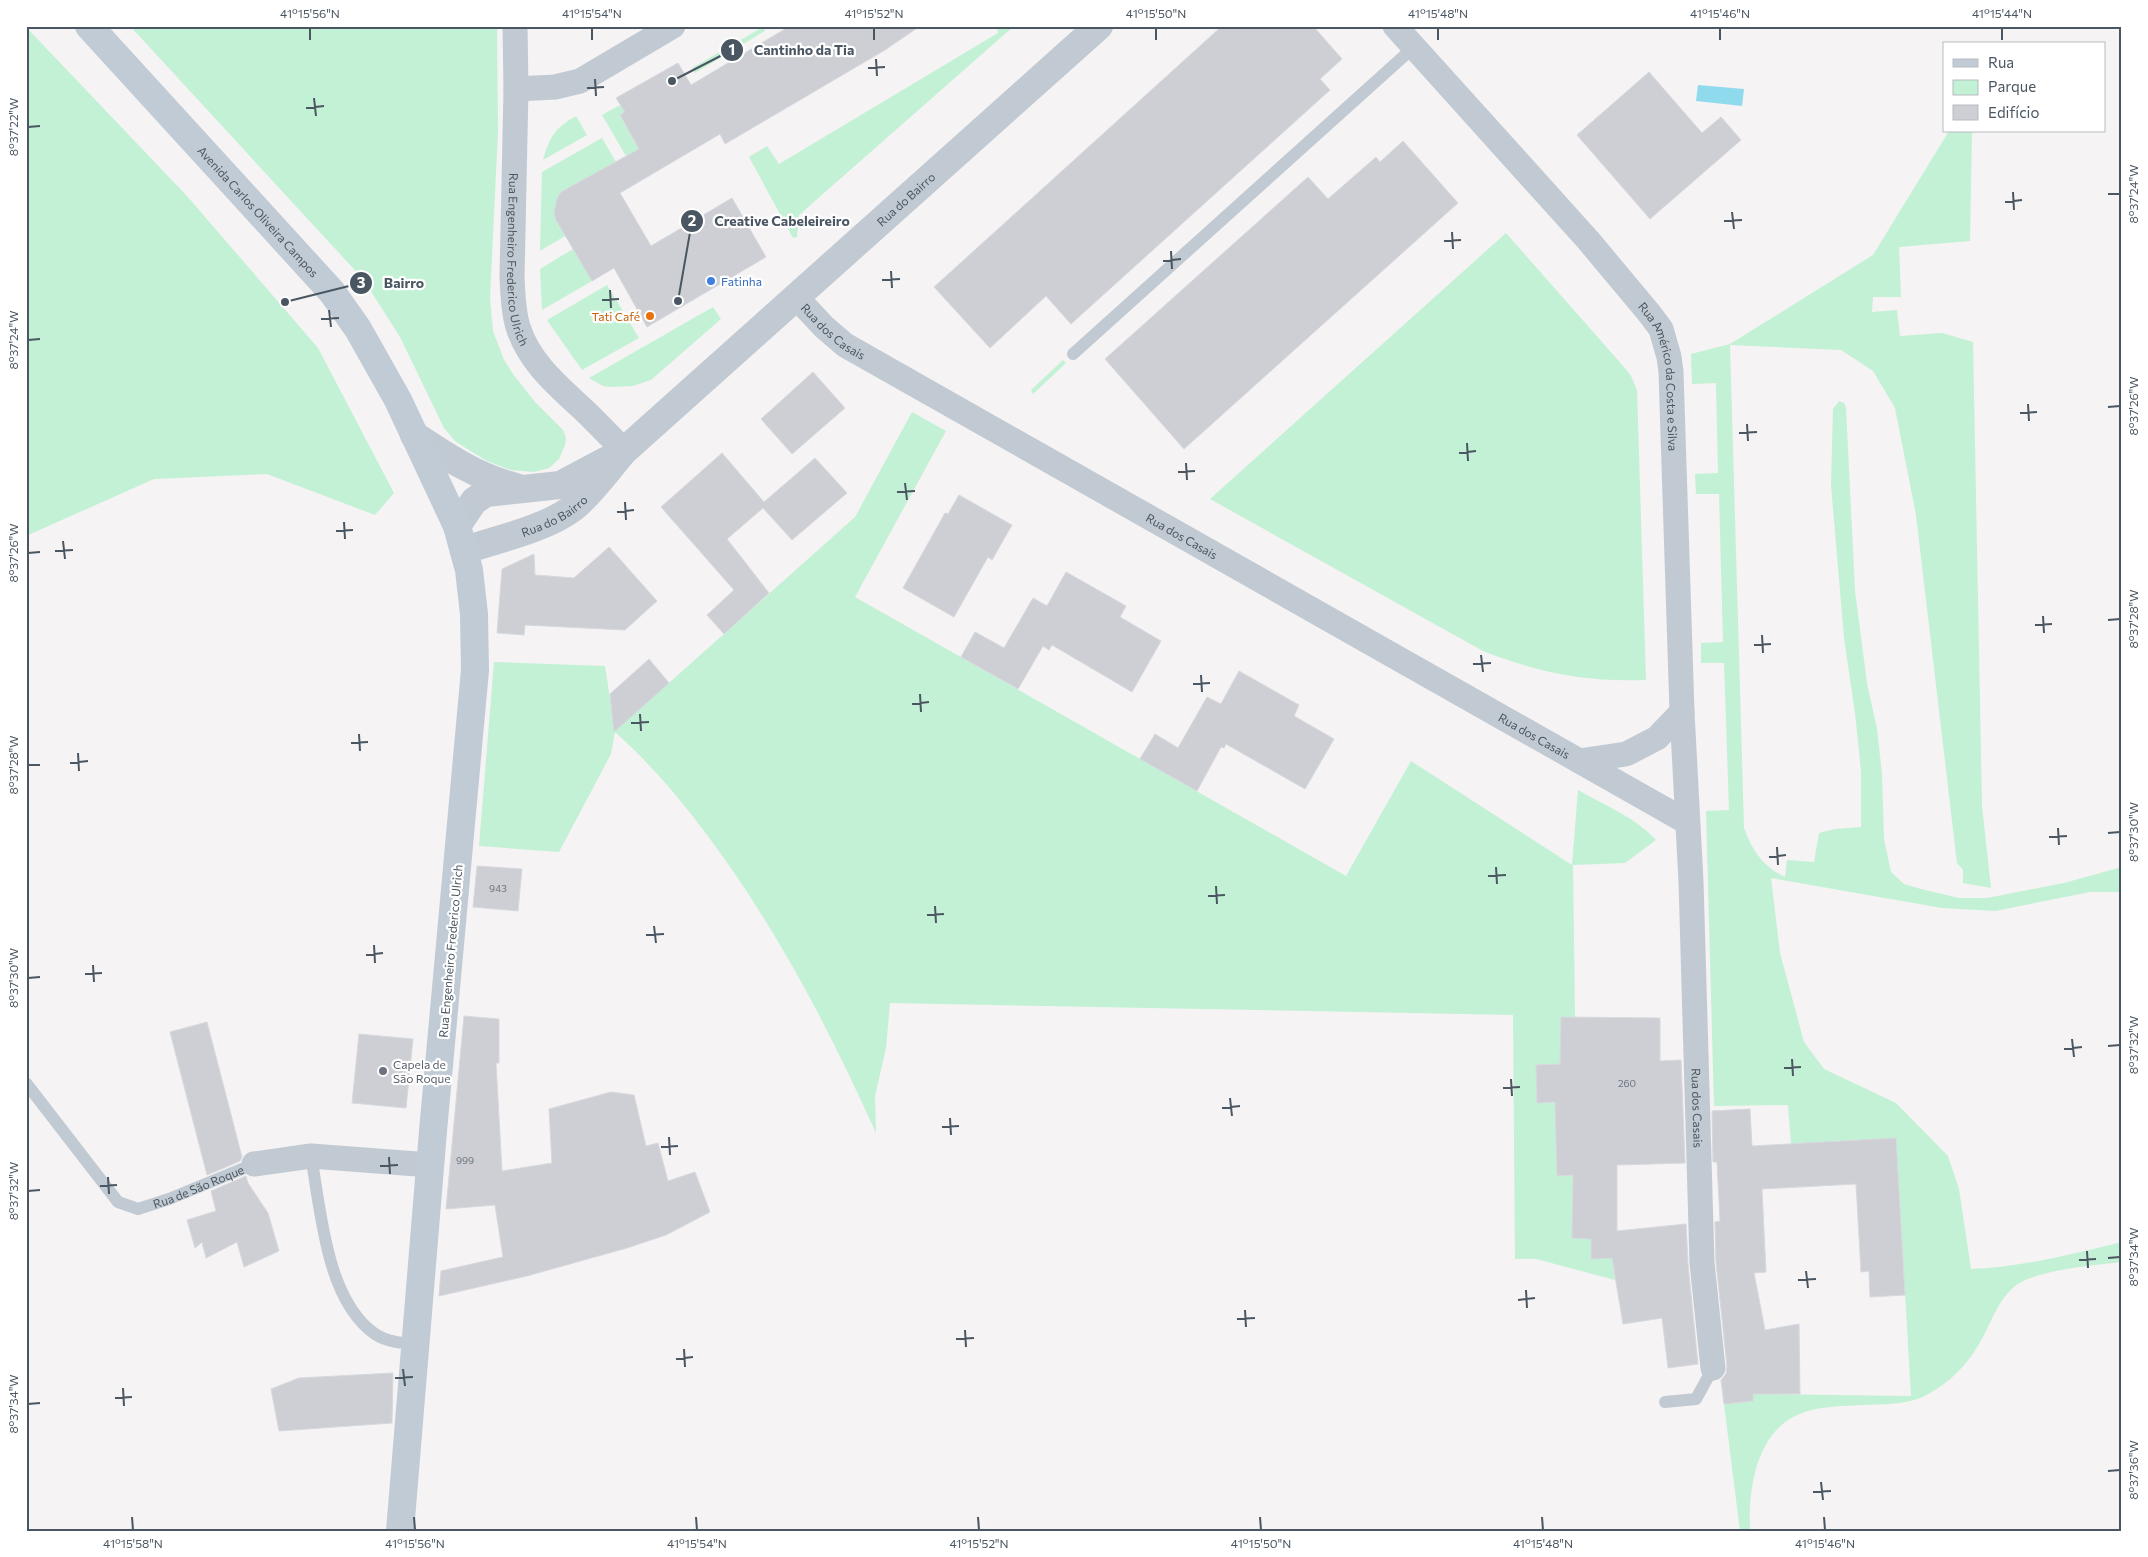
<svg xmlns="http://www.w3.org/2000/svg" width="2148" height="1557" viewBox="0 0 2148 1557" font-family="Commissioner,sans-serif">
<style>
.green{fill:#c3f1d5}
.water{fill:#90daee}
.building{fill:#cdcfd5;stroke:#d7d9de}
.lines{fill:none;stroke-linecap:round;stroke-linejoin:round}
.service{stroke:#c1cad2;stroke-width:12}
.minor{stroke:#c1cad2;stroke-width:25}
.tertiary{stroke:#c1cad2;stroke-width:28}
.secondary{stroke:#c1cbd6;stroke-width:28}
.ticks{fill:none;stroke:#4a5661;stroke-width:2}
.shop-dot{fill:#3f7fe0;stroke:#fff;stroke-width:2}
.food-dot{fill:#e8710a;stroke:#fff;stroke-width:2}
.worship-dot{fill:#6b7280;stroke:#fff;stroke-width:2}
.labels{text-anchor:middle;dominant-baseline:central;stroke-width:4.5;stroke-linejoin:round;paint-order:stroke}
.number-label{font-size:10px;fill:#6b747e}
.street-label{font-size:12px;fill:#4a5661;stroke:#fff}
.shop-label{font-size:12px;fill:#366cbe;stroke:#fff;text-anchor:start}
.food-label{font-size:12px;fill:#c56008;stroke:#fff;text-anchor:end}
.worship-label{font-size:12px;fill:#5b616d;stroke:#fff;text-anchor:start}
.leader{fill:none;stroke:#4a5661;stroke-width:2}
.callout-dot{fill:#4a5661;stroke:#fff;stroke-width:2}
.mark-label{font-size:15px;text-anchor:middle;font-weight:bold;fill:#fff}
.callout-label{font-size:14px;text-anchor:middle;font-weight:bold;fill:#4a5661;stroke:#fff;stroke-width:4.5;stroke-linejoin:round;paint-order:stroke}
.neatline{fill:none;stroke:#4a5661;stroke-width:2}
.ticks-label{font-size:12px;text-anchor:middle;fill:#4a5661}
</style>
<rect width="100%" height="100%" fill="#f5f3f3"/>
<!-- green -->
<path class="green" d="M 130,26 L 497,26 L 498,131 L 490,298 L 493,331 L 504,360 L 513,374 L 535,402 L 563,430 L 566,438 L 565,445 L 559,459 L 549,468 L 534,472 L 511,470 L 487,461 L 456,442 L 444,428 L 400,337 L 363,279 Z
M 997,26 L 1014,26 L 799,215 L 797,237 L 793,238 L 749,157 L 767,146 L 779,164 L 998,33 Z
M 26,27 L 187,196 L 318,348 L 394,493 L 375,515 L 267,474 L 154,479 L 26,536 Z
M 763,27 L 765,31 L 695,73 L 692,68 Z
M 620,105 L 625,112 L 620,116 L 645,160 L 637,175 L 602,115 Z
M 576,116 L 587,135 L 543,160 C 550,136 555,128 576,116 Z
M 1949,131 L 1972,131 L 1970,241 L 1899,247 L 1901,297 L 1873,297 L 1872,312 L 1897,310 L 1900,336 L 1942,333 L 1973,342 L 1982,806 L 1991,888 L 1963,883 L 1963,870 L 1957,863 L 1916,515 L 1895,408 L 1873,371 L 1841,350 L 1730,345 L 1744,828 C 1752,850 1763,867 1785,877 L 1787,860 L 1814,862 L 1819,833 L 1835,829 L 1861,827 L 1861,771 L 1855,713 L 1844,638 L 1831,485 L 1833,409 L 1839,401 L 1844,403 L 1846,408 L 1855,591 L 1867,683 L 1877,729 L 1882,774 L 1884,839 L 1891,872 L 1904,884 L 1921,889 L 1959,898 L 1987,898 L 2064,883 L 2122,867 L 2122,892 L 2090,892 L 1995,911 L 1942,908 L 1771,878 L 1780,953 L 1804,1042 L 1824,1069 L 1896,1103 L 1948,1156 L 1959,1189 L 1971,1269 C 2023,1267 2072,1254 2122,1242 L 2122,1262 C 2096,1265 2035,1270 2015,1286 C 1995,1303 1990,1328 1976,1349 C 1964,1368 1949,1382 1930,1393 C 1911,1405 1886,1404 1864,1405 C 1845,1406 1826,1406 1808,1411 C 1757,1425 1748,1486 1750,1531 L 1740,1531 L 1724,1404 L 1753,1401 L 1753,1394 L 1911,1396 L 1896,1138 L 1791,1144 L 1788,1105 L 1714,1106 L 1706,811 L 1729,810 L 1724,663 L 1701,663 L 1701,643 L 1723,642 L 1719,494 L 1696,494 L 1695,474 L 1718,473 L 1716,383 L 1692,384 L 1691,354 L 1730,344 L 1873,255 Z
M 602,138 L 616,162 L 561,192 L 557,199 L 554,213 L 565,236 L 540,251 L 542,172 Z
M 1506,233 L 1624,367 L 1631,376 L 1637,390 L 1646,680 C 1586,682 1539,673 1483,651 L 1210,499 Z
M 573,249 L 592,281 L 542,310 L 540,269 Z
M 607,285 L 639,338 L 582,370 L 547,320 Z
M 713,307 L 721,319 L 651,380 L 633,386 L 611,387 L 603,386 L 589,378 Z
M 1063,360 L 1066,363 L 1033,394 L 1031,390 Z
M 912,412 L 946,431 L 855,597 L 1346,876 L 1411,761 L 1572,865 L 1578,790 C 1604,805 1635,817 1656,840 L 1625,863 L 1573,865 L 1575,1017 L 1561,1017 L 1560,1064 L 1536,1065 L 1537,1103 L 1573,1102 L 1556,1120 L 1557,1176 L 1573,1175 L 1572,1238 L 1591,1239 L 1612,1258 L 1615,1280 L 1536,1259 L 1515,1259 L 1513,1015 L 890,1003 L 886,1048 L 875,1096 L 876,1133 C 834,1040 791,956 733,871 C 698,821 661,773 615,732 L 611,754 L 559,852 L 479,846 L 494,662 L 605,666 L 615,731 L 855,517 Z"/>
<!-- water -->
<path class="water" d="M 1698,85 L 1744,89 L 1742,106 L 1696,101 Z"/>
<!-- building -->
<path class="building" d="M 790,26 L 920,26 L 885,50 L 725,144 L 720,134 L 620,193 L 651,246 L 732,198 L 766,257 L 647,327 L 614,268 L 592,281 L 556,220 L 554,213 L 557,199 L 561,192 L 639,149 L 620,115 L 625,112 L 616,98 L 678,63 L 691,85 Z
M 1222,26 L 1313,26 L 1342,59 L 1320,79 L 1330,90 L 1071,324 L 1046,296 L 990,348 L 934,287 Z
M 1649,72 L 1702,133 L 1721,117 L 1741,140 L 1650,219 L 1577,135 Z
M 1403,141 L 1458,203 L 1184,449 L 1105,359 L 1308,177 L 1328,199 L 1376,157 L 1380,162 Z
M 813,372 L 845,408 L 792,454 L 761,419 Z
M 722,453 L 764,502 L 815,458 L 847,493 L 792,540 L 763,508 L 727,539 L 769,593 L 724,634 L 707,615 L 734,590 L 661,507 Z
M 959,495 L 1012,525 L 992,560 L 988,557 L 954,617 L 903,588 L 945,513 L 948,514 Z
M 609,547 L 657,601 L 625,630 L 525,625 L 524,635 L 497,633 L 502,569 L 534,554 L 535,575 L 574,578 Z
M 1066,572 L 1126,606 L 1120,617 L 1161,641 L 1132,692 L 1052,645 L 1049,650 L 1043,646 L 1018,689 L 961,657 L 975,632 L 1004,648 L 1033,598 L 1047,606 Z
M 649,659 L 669,683 L 614,732 L 610,694 Z
M 1239,671 L 1299,705 L 1294,716 L 1334,739 L 1305,789 L 1226,744 L 1224,748 L 1221,747 L 1197,791 L 1140,759 L 1155,734 L 1178,748 L 1207,697 L 1221,704 Z
M 477,866 L 522,869 L 518,911 L 473,907 Z
M 464,1016 L 499,1019 L 499,1063 L 496,1063 L 502,1171 L 552,1163 L 549,1109 L 611,1092 L 634,1095 L 646,1146 L 658,1143 L 668,1181 L 695,1172 L 710,1212 L 666,1235 L 627,1248 L 527,1276 L 439,1296 L 441,1271 L 503,1257 L 495,1205 L 446,1209 Z
M 1561,1017 L 1660,1018 L 1660,1061 L 1681,1060 L 1685,1163 L 1617,1165 L 1617,1231 L 1686,1224 L 1688,1264 L 1698,1364 L 1668,1368 L 1662,1318 L 1623,1324 L 1612,1258 L 1591,1259 L 1591,1239 L 1572,1238 L 1573,1175 L 1557,1176 L 1555,1102 L 1537,1103 L 1536,1065 L 1560,1064 Z
M 207,1022 L 242,1157 L 240,1161 L 207,1175 L 170,1032 Z
M 359,1034 L 413,1039 L 406,1108 L 352,1103 Z
M 1750,1109 L 1752,1146 L 1896,1138 L 1905,1295 L 1870,1297 L 1869,1271 L 1861,1272 L 1856,1184 L 1762,1189 L 1766,1272 L 1754,1273 L 1765,1330 L 1799,1324 L 1800,1394 L 1753,1394 L 1753,1401 L 1724,1404 L 1721,1380 L 1726,1374 L 1727,1366 L 1716,1262 L 1715,1222 L 1720,1221 L 1717,1162 L 1713,1162 L 1712,1111 Z
M 246,1176 L 248,1183 L 268,1213 L 279,1251 L 244,1267 L 237,1242 L 206,1258 L 202,1242 L 195,1248 L 187,1220 L 216,1211 L 211,1191 Z
M 393,1373 L 392,1423 L 279,1431 L 271,1389 L 299,1378 Z"/>
<g class="lines">
<!-- service -->
<g class="service">
<path d="M 1073,354 L 1414,47"/>
<path id="s1" d="M 26,1083 L 118,1202 L 138,1209 L 169,1199 L 254,1164"/>
<path d="M 311,1156 C 321,1211 326,1300 375,1334 C 387,1342 402,1343 416,1344"/>
<path d="M 1665,1402 L 1696,1399 L 1713,1368"/>
</g>
<!-- minor -->
<g class="minor">
<path id="s2" d="M 515,26 L 516,89 L 512,278 C 513,294 513,311 518,327 C 530,365 562,389 589,415 C 601,427 613,439 624,451"/>
<path id="s3" d="M 1395,26 L 1588,240 L 1649,313 L 1661,329 L 1669,357 L 1671,372 L 1682,712 L 1691,881 L 1702,1263 L 1713,1368"/>
<path d="M 516,89 L 555,87 L 580,81 L 673,26"/>
<path id="s4" d="M 796,297 L 824,327 L 845,345 L 1687,822"/>
<path d="M 1579,761 L 1626,754 L 1657,738 L 1682,712"/>
<path d="M 254,1164 L 311,1156 L 430,1165"/>
</g>
<!-- tertiary -->
<g class="tertiary">
<path d="M 414,435 C 447,457 477,477 516,487"/>
<path d="M 457,526 L 474,501 L 486,493 L 560,485 L 607,460"/>
<path id="s5" d="M 465,550 C 498,539 545,529 573,508 C 589,496 610,467 624,451 L 1099,26"/>
</g>
<!-- secondary -->
<path class="secondary" id="s6" d="M 89,26 L 332,292 L 358,329 L 398,400 L 457,526 L 469,570 L 474,614 L 475,670 L 433,1131 L 400,1531"/>
</g>
<!-- ticks -->
<path class="ticks" d="M 310,28 L 310,40M 592,28 L 592,40M 874,28 L 874,40M 1156,28 L 1156,40M 1438,28 L 1438,40M 1720,28 L 1720,40M 2002,28 L 2002,40M 876,59 L 877,76M 868,68 L 885,67M 595,79 L 596,96M 587,88 L 604,87M 314,98 L 316,116M 306,108 L 324,106M 28,127 L 40,126M 2013,192 L 2014,210M 2108,194 L 2120,194M 2005,202 L 2022,200M 1732,212 L 1734,229M 1724,221 L 1742,220M 1452,232 L 1453,249M 1444,241 L 1461,240M 1171,251 L 1172,269M 1163,261 L 1181,259M 891,271 L 892,288M 882,280 L 900,279M 610,290 L 611,308M 602,300 L 619,299M 329,310 L 331,327M 321,319 L 339,318M 28,340 L 40,339M 2028,404 L 2029,421M 2108,407 L 2120,406M 2020,413 L 2037,412M 1747,424 L 1748,441M 1739,433 L 1757,432M 1467,443 L 1468,461M 1459,453 L 1476,451M 1186,463 L 1187,480M 1178,472 L 1195,471M 905,483 L 907,500M 897,492 L 915,491M 625,502 L 626,520M 617,512 L 634,510M 344,522 L 345,539M 336,531 L 353,530M 63,541 L 65,559M 55,551 L 73,550M 28,553 L 40,552M 2043,616 L 2044,633M 2108,620 L 2120,619M 2035,625 L 2052,624M 1762,635 L 1763,653M 1754,645 L 1771,644M 1481,655 L 1483,672M 1473,664 L 1491,663M 1201,675 L 1202,692M 1193,684 L 1210,683M 920,694 L 921,712M 912,704 L 929,702M 640,714 L 641,731M 631,723 L 649,722M 359,734 L 360,751M 351,743 L 368,742M 78,753 L 79,771M 70,763 L 88,761M 28,765 L 40,765M 2058,828 L 2059,845M 2108,833 L 2120,832M 2049,837 L 2067,836M 1777,847 L 1778,865M 1769,857 L 1786,855M 1496,867 L 1497,884M 1488,876 L 1506,875M 1216,886 L 1217,904M 1208,896 L 1225,895M 935,906 L 936,923M 927,915 L 944,914M 654,926 L 656,943M 646,935 L 664,934M 374,945 L 375,963M 366,955 L 383,953M 93,965 L 94,982M 85,974 L 102,973M 28,978 L 40,977M 2072,1039 L 2074,1057M 2108,1046 L 2120,1045M 2064,1049 L 2082,1047M 1792,1059 L 1793,1076M 1784,1068 L 1801,1067M 1511,1079 L 1512,1096M 1503,1088 L 1520,1087M 1230,1098 L 1232,1116M 1222,1108 L 1240,1106M 950,1118 L 951,1135M 942,1127 L 959,1126M 669,1137 L 670,1155M 661,1147 L 678,1146M 389,1157 L 390,1174M 380,1166 L 398,1165M 108,1177 L 109,1194M 100,1186 L 117,1185M 28,1191 L 40,1190M 2087,1251 L 2088,1268M 2108,1258 L 2120,1257M 2079,1260 L 2096,1259M 1806,1271 L 1808,1288M 1798,1280 L 1816,1279M 1526,1290 L 1527,1308M 1518,1300 L 1535,1298M 1245,1310 L 1246,1327M 1237,1319 L 1255,1318M 965,1330 L 966,1347M 956,1339 L 974,1338M 684,1349 L 685,1367M 676,1359 L 693,1357M 403,1369 L 405,1386M 395,1378 L 413,1377M 123,1388 L 124,1406M 115,1398 L 132,1397M 28,1404 L 40,1403M 2108,1471 L 2120,1470M 1821,1482 L 1823,1500M 1813,1492 L 1831,1491M 132,1517 L 133,1530M 414,1517 L 415,1530M 696,1517 L 697,1530M 978,1517 L 979,1530M 1260,1517 L 1261,1530M 1542,1517 L 1543,1530M 1824,1517 L 1825,1530"/>
<!-- markers -->
<circle class="shop-dot" cx="711" cy="281" r="5"/>
<circle class="food-dot" cx="650" cy="316" r="5"/>
<circle class="worship-dot" cx="383" cy="1071" r="5"/>
<g class="labels">
<!-- number labels -->
<g class="number-label">
<text x="498" y="888">943</text>
<text x="1627" y="1083">260</text>
<text x="465" y="1160">999</text>
</g>
<!-- street labels -->
<g class="street-label">
<text stroke="none"><textPath href="#s5" startOffset="571">Rua do Bairro</textPath></text>
<text stroke="none"><textPath href="#s6" startOffset="251">Avenida Carlos Oliveira Campos</textPath></text>
<text stroke="none"><textPath href="#s2" startOffset="234">Rua Engenheiro Frederico Ulrich</textPath></text>
<text stroke="none"><textPath href="#s4" startOffset="51">Rua dos Casais</textPath></text>
<text stroke="none"><textPath href="#s3" startOffset="449">Rua Américo da Costa e Silva</textPath></text>
<text stroke="none"><textPath href="#s5" startOffset="96">Rua do Bairro</textPath></text>
<text stroke="none"><textPath href="#s4" startOffset="456">Rua dos Casais</textPath></text>
<text stroke="none"><textPath href="#s4" startOffset="861">Rua dos Casais</textPath></text>
<text transform="translate(450 951) rotate(-85)">Rua Engenheiro Frederico Ulrich</text>
<text stroke="none"><textPath href="#s3" startOffset="1184">Rua dos Casais</textPath></text>
<text stroke="none"><textPath href="#s1" startOffset="236">Rua de São Roque</textPath></text>
</g>
<!-- shop labels -->
<g class="shop-label">
<text x="721" y="281">Fatinha</text>
</g>
<!-- food labels -->
<g class="food-label">
<text x="640" y="316">Tati Café</text>
</g>
<!-- worship labels -->
<g class="worship-label">
<text x="393" y="1064">Capela de<tspan x="393" dy="14">São Roque</tspan></text>
</g>
</g>
<!-- callouts -->
<path class="leader" d="M672 81L732 50M678 301L692 221M285 302L361 283"/>
<g class="callout-dot">
<circle cx="672" cy="81" r="5"/>
<circle cx="678" cy="301" r="5"/>
<circle cx="285" cy="302" r="5"/>
<circle cx="732" cy="50" r="12"/>
<circle cx="692" cy="221" r="12"/>
<circle cx="361" cy="283" r="12"/>
</g>
<g class="mark-label">
<text x="732" y="55">1</text>
<text x="692" y="226">2</text>
<text x="361" y="288">3</text>
</g>
<g class="callout-label">
<text x="804" y="55">Cantinho da Tia</text>
<text x="782" y="226">Creative Cabeleireiro</text>
<text x="404" y="288">Bairro</text>
</g>
<!-- border -->
<rect width="2148" height="1557" fill="none" stroke="#ffffff" stroke-width="55"/>
<!-- legend -->
<rect x="1943" y="42" width="162" height="90" fill="#ffffff" stroke="#b7bbc0"/>
<rect x="1953" y="59" width="25" height="8" fill="#c1cbd6" stroke="#b7bbc0"/>
<text x="1988" y="68" font-size="15" fill="#4a5661">Rua</text>
<rect x="1953" y="80" width="25" height="15" fill="#c3f1d5" stroke="#b7bbc0"/>
<text x="1988" y="92" font-size="15" fill="#4a5661">Parque</text>
<rect x="1953" y="105" width="25" height="15" fill="#cdcfd5" stroke="#b7bbc0"/>
<text x="1988" y="118" font-size="15" fill="#4a5661">Edifício</text>
<rect x="28" y="28" width="2092" height="1502" class="neatline"/>
<g class="ticks-label">
<text x="310" y="18">41°15'56"N</text>
<text x="592" y="18">41°15'54"N</text>
<text x="874" y="18">41°15'52"N</text>
<text x="1156" y="18">41°15'50"N</text>
<text x="1438" y="18">41°15'48"N</text>
<text x="1720" y="18">41°15'46"N</text>
<text x="2002" y="18">41°15'44"N</text>
<text transform="translate(14 127) rotate(-90)" y="4">8°37'22"W</text>
<text transform="translate(2134 194) rotate(-90)" y="4">8°37'24"W</text>
<text transform="translate(14 340) rotate(-90)" y="4">8°37'24"W</text>
<text transform="translate(2134 406) rotate(-90)" y="4">8°37'26"W</text>
<text transform="translate(14 553) rotate(-90)" y="4">8°37'26"W</text>
<text transform="translate(2134 619) rotate(-90)" y="4">8°37'28"W</text>
<text transform="translate(14 765) rotate(-90)" y="4">8°37'28"W</text>
<text transform="translate(2134 832) rotate(-90)" y="4">8°37'30"W</text>
<text transform="translate(14 978) rotate(-90)" y="4">8°37'30"W</text>
<text transform="translate(2134 1045) rotate(-90)" y="4">8°37'32"W</text>
<text transform="translate(14 1191) rotate(-90)" y="4">8°37'32"W</text>
<text transform="translate(2134 1257) rotate(-90)" y="4">8°37'34"W</text>
<text transform="translate(14 1404) rotate(-90)" y="4">8°37'34"W</text>
<text transform="translate(2134 1470) rotate(-90)" y="4">8°37'36"W</text>
<text x="133" y="1548">41°15'58"N</text>
<text x="415" y="1548">41°15'56"N</text>
<text x="697" y="1548">41°15'54"N</text>
<text x="979" y="1548">41°15'52"N</text>
<text x="1261" y="1548">41°15'50"N</text>
<text x="1543" y="1548">41°15'48"N</text>
<text x="1825" y="1548">41°15'46"N</text>
</g>
</svg>
